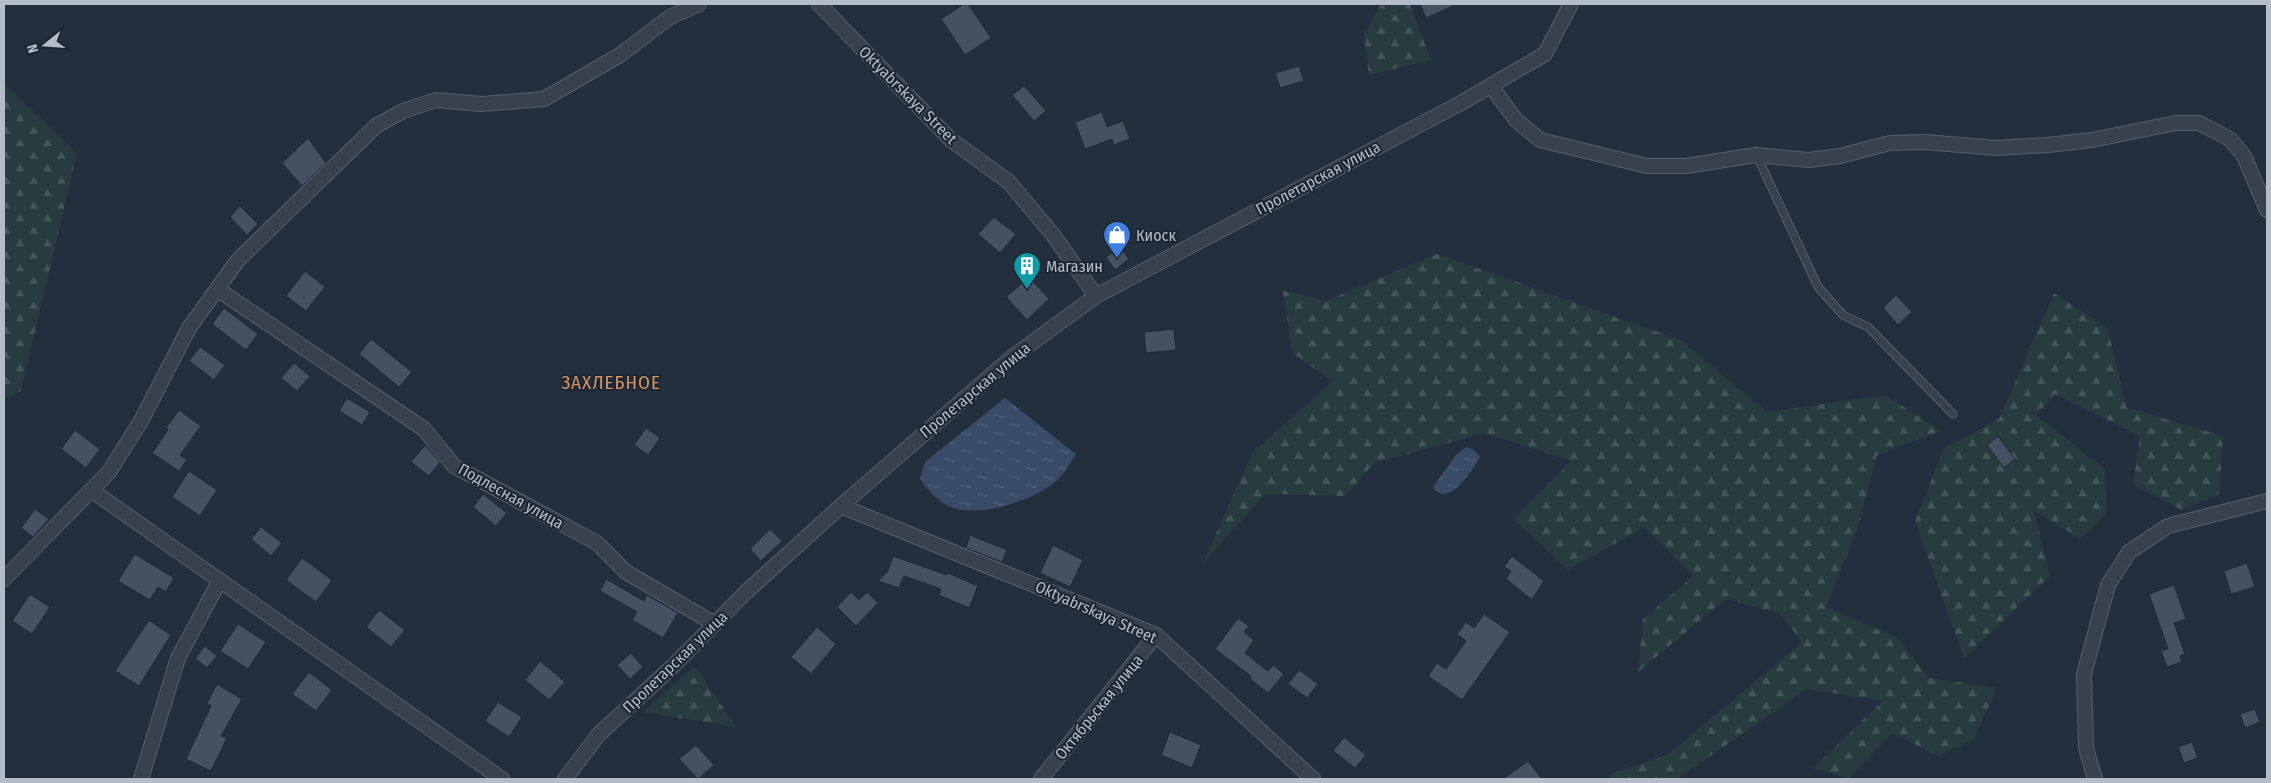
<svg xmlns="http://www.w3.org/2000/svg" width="2271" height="783" viewBox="0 0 2271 783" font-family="'Fira Sans Condensed',sans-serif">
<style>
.forest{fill:url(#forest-firs)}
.water{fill:url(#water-ripples)}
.building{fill:#455162;stroke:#1f2835}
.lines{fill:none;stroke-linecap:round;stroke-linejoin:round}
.service-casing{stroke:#565f6c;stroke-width:9}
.minor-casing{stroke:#565f6c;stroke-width:16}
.service{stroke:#38414e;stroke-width:7}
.minor{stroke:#38414e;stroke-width:14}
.labels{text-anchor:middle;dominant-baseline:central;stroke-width:4;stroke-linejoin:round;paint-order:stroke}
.street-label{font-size:16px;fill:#b4bcc9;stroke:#1d2633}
.poi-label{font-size:16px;fill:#b4bcc9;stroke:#1d2633;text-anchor:start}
.quarter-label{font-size:19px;letter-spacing:1px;fill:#d59563;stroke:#1d2633}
</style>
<defs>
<pattern id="forest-firs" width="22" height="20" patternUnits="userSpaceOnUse" patternTransform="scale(1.25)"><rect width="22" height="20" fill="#263c3f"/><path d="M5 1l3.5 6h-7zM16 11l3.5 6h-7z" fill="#435659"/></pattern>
<pattern id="water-ripples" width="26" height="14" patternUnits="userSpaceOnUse" patternTransform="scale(1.25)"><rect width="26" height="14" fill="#394c67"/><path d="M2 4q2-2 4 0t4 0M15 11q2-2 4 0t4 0" fill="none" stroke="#53647b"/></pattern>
</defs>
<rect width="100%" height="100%" fill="#242f3e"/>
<!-- forest -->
<path class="forest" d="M 1381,4 L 1410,4 L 1431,60 L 1369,75 L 1364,34 Z
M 4,84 L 77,153 L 21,391 L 4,400 Z
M 1437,254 L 1681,340 L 1767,412 L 1885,395 L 1941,431 L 1877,455 L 1858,527 L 1826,607 L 1898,638 L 1929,678 L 1997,688 L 1974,739 L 1938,756 L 1892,733 L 1849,778 L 1813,768 L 1883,701 L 1807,689 L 1677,779 L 1608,779 L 1613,773 L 1667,755 L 1802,642 L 1780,614 L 1726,599 L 1638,672 L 1643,619 L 1693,576 L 1644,527 L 1568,570 L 1513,519 L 1571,461 L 1485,433 L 1374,463 L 1346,496 L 1265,494 L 1203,563 L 1252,453 L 1333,381 L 1292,353 L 1283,290 L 1326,301 Z
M 2054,293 L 2108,329 L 2126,407 L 2223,436 L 2219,494 L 2182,510 L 2133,485 L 2140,436 L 2055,394 L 2036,415 L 2105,469 L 2107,514 L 2081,539 L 2034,511 L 2050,576 L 1964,658 L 1915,522 L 1944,448 L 1999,419 Z
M 695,666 L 736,727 L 643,712 Z"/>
<!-- water -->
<path class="water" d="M 1005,398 L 1076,454 C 1071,461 1067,470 1061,476 C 1043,498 981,518 954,508 C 938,503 929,491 920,479 L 925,462 Z
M 1466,447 L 1474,450 L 1480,457 C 1473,469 1448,510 1433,487 L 1455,456 Z"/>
<!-- building -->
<path class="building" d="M 964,4 L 968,4 L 991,38 L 965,55 L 941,19 Z
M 1420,4 L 1458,4 L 1426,18 Z
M 1299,66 L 1304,81 L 1280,88 L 1275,73 Z
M 1024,86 L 1046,111 L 1034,121 L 1012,95 Z
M 1102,112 L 1107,127 L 1123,121 L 1130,139 L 1114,145 L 1112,139 L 1085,149 L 1075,122 Z
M 308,138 L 326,163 L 302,186 L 282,163 Z
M 240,206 L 258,224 L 247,235 L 230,217 Z
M 994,217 L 1016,234 L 1000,253 L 978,234 Z
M 1120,247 L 1129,259 L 1115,270 L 1106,257 Z
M 305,271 L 325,287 L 306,311 L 286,296 Z
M 1029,277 L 1049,299 L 1027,320 L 1006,297 Z
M 1896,295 L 1912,312 L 1898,325 L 1883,308 Z
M 224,308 L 258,334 L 246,350 L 212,324 Z
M 1174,329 L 1176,350 L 1146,353 L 1144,332 Z
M 371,339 L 412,372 L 399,387 L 359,354 Z
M 200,347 L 225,365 L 214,380 L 189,361 Z
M 294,363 L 310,376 L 297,391 L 281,378 Z
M 347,398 L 370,412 L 362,425 L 339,411 Z
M 179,410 L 201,426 L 180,455 L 187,460 L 179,471 L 152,453 L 168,430 L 166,428 Z
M 646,428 L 660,438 L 648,455 L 634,445 Z
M 75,430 L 100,449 L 86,468 L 61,449 Z
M 1998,436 L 2015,459 L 2004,468 L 1987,445 Z
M 425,445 L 440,462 L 429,476 L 411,462 Z
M 189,471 L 217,490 L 200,516 L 172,497 Z
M 483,494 L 507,513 L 496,526 L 473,507 Z
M 35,509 L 49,519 L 33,537 L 21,528 Z
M 261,527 L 282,543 L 271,556 L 251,539 Z
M 770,529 L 782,541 L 761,561 L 750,549 Z
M 970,535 L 1007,550 L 1002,562 L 966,548 Z
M 1053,545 L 1083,560 L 1070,587 L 1040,573 Z
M 135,554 L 174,578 L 166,592 L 158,587 L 150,600 L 118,581 Z
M 893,556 L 947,575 L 948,573 L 978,586 L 969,608 L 939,595 L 941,589 L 904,576 L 899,588 L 878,581 L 888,571 Z
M 1512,556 L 1544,581 L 1532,600 L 1506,579 L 1511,571 L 1504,567 Z
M 302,558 L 332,580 L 316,602 L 286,580 Z
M 2247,563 L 2255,587 L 2231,594 L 2224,571 Z
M 606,579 L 644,601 L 647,595 L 678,613 L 663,638 L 632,620 L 637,612 L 600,591 Z
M 2174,585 L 2186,619 L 2174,623 L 2185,654 L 2180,656 L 2182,662 L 2167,667 L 2161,651 L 2168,649 L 2149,594 Z
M 851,592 L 859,600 L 867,592 L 878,603 L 856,626 L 837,607 Z
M 30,594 L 50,607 L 32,634 L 12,621 Z
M 379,610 L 405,630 L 391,647 L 366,627 Z
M 1484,614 L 1510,632 L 1462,700 L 1428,676 L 1437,663 L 1446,669 L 1466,641 L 1457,634 L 1466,622 L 1474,628 Z
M 1238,618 L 1249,626 L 1244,632 L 1254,640 L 1245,653 L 1268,671 L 1273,665 L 1284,674 L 1268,693 L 1250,679 L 1252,677 L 1215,649 Z
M 149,620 L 171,635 L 139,686 L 115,671 Z
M 238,624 L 266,642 L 248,669 L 220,651 Z
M 817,627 L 836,644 L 811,674 L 791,657 Z
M 205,646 L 217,656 L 207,668 L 195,658 Z
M 631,653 L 643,667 L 630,679 L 617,665 Z
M 540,661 L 565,682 L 549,700 L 525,680 Z
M 1299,670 L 1318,684 L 1307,698 L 1288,684 Z
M 309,672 L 332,690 L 316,711 L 292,694 Z
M 217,684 L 242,699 L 221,736 L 227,738 L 211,771 L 186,759 L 211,706 L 207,703 Z
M 498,702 L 522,717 L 509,737 L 485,721 Z
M 2255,709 L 2260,722 L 2245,728 L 2240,714 Z
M 1170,732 L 1201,745 L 1192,768 L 1161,755 Z
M 1344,737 L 1366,755 L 1355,768 L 1333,751 Z
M 2192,742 L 2198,758 L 2184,763 L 2178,747 Z
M 696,745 L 714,765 L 698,779 L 679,759 Z
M 1528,761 L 1542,779 L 1503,779 Z"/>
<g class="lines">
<defs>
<path id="service" d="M 1757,156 L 1818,287 L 1843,315 L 1868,327 L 1953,414"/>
<path id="minor" d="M 819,4 L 951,140 L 1009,182 L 1054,236 L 1096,296
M 1491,86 L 1516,120 L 1540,140 L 1647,166 L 1686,166 L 1756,155 L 1809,160 L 1840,156 L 1890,143 L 1925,142 L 1996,148 L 2048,145 L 2092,140 L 2176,123 L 2199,123 L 2230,139 L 2244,156 L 2267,210
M 217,289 L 424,429 L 454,466 L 597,543 L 626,572 L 715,624
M 91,490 L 502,779
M 841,506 L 1156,635 L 1313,779
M 4,579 L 109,472 L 141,421 L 189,328 L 238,260 L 376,126 L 403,111 L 436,100 L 482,104 L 544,99 L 620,55 L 670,17 L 699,4
M 141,779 L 178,658 L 220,580
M 565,779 L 599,734 L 672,667 L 744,594 L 841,506 L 1011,358 L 1096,296 L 1461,103 L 1545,54 L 1571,4
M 1041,779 L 1156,635
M 2095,779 L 2086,748 L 2084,674 L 2108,585 L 2129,552 L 2168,526 L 2267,501"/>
</defs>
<!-- service casing -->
<use href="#service" class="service-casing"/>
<!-- minor casing -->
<use href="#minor" class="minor-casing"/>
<!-- service -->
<use href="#service" class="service"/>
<!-- minor -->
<use href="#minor" class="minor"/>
</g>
<!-- icons -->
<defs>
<symbol id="shop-pin" viewBox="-11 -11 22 30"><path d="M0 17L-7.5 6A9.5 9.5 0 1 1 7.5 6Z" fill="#3f7fe0" stroke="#1d2633"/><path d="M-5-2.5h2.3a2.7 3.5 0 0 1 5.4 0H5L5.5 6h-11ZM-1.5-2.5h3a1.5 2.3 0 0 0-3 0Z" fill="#fff"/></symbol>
<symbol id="building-pin" viewBox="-11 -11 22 30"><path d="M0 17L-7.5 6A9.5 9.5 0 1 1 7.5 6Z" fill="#0f9aa8" stroke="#1d2633"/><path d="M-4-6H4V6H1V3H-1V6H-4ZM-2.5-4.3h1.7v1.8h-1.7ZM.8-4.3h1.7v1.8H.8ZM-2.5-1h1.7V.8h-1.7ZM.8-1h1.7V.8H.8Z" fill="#fff"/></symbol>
</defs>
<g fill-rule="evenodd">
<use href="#shop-pin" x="1101" y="219" width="32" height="43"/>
<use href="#building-pin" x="1011" y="250" width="32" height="43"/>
</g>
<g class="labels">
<!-- street labels -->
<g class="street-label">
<text transform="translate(908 95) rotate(45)">Oktyabrskaya Street</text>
<text transform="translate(1318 178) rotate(-28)">Пролетарская улица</text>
<text transform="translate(975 390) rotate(-40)">Пролетарская улица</text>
<text transform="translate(511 496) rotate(29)">Подлесная улица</text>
<text transform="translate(1096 612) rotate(24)">Oktyabrskaya Street</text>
<text transform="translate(675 662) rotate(-44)">Пролетарская улица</text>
<text transform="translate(1099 707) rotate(-51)">Октябрьская улица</text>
</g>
<!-- poi labels -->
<g class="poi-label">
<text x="1136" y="235">Киоск</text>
<text x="1046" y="266">Магазин</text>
</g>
<!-- quarter labels -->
<g class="quarter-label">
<text x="611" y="382">ЗАХЛЕБНОЕ</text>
</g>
</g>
<!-- border -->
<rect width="2271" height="783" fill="none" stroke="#b4bcc9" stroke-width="10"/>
<!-- north arrow -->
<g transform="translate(45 45) rotate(253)" stroke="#1d2633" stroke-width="4" paint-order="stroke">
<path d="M0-4L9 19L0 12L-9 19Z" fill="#b4bcc9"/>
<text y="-8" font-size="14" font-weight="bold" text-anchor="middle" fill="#b4bcc9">N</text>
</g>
</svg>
